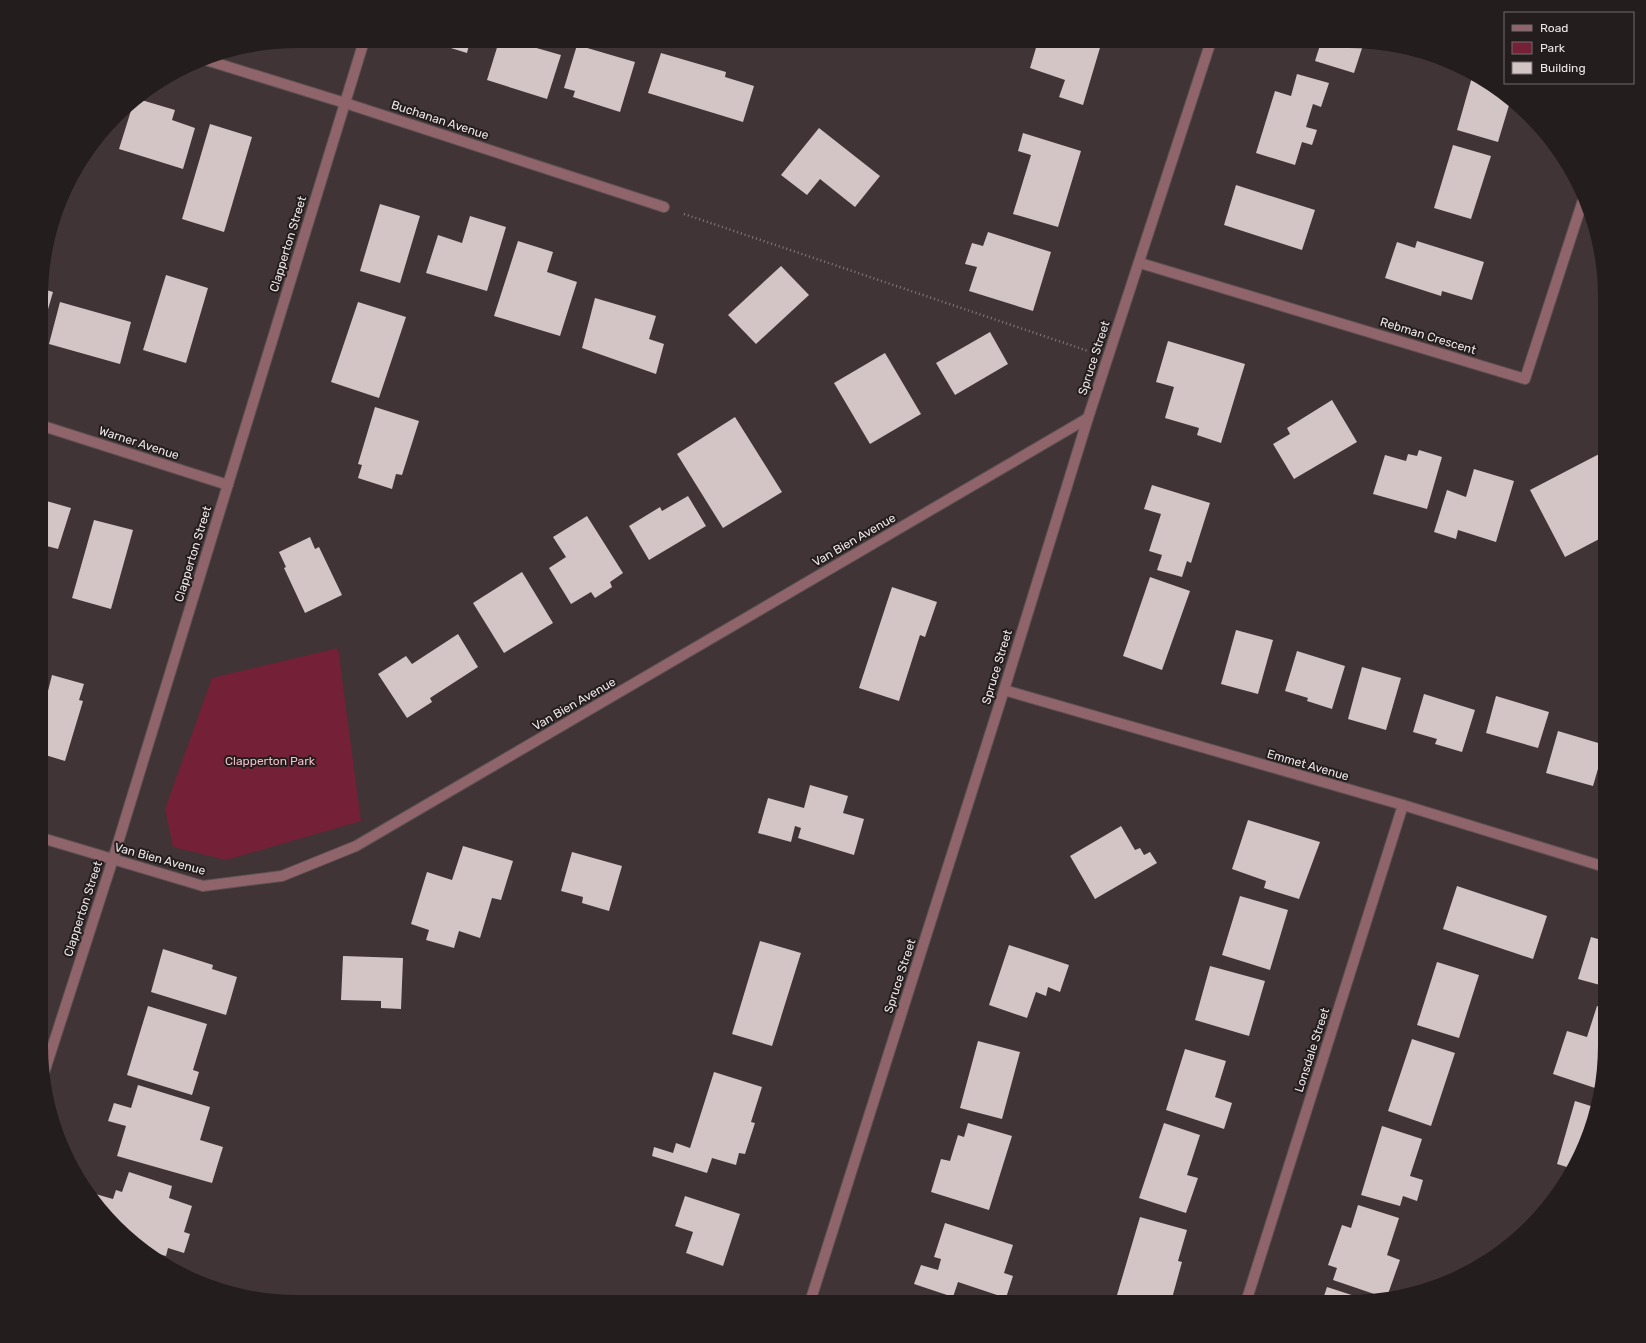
<svg xmlns="http://www.w3.org/2000/svg" width="1646" height="1343" viewBox="0 0 1646 1343" font-family="Rubik,sans-serif">
<style>
.green{fill:#742138}
.building{fill:#d3c4c6}
.lines{fill:none;stroke-linecap:round;stroke-linejoin:round}
.minor-casing{stroke:#5c5052;stroke-width:12}
.path{stroke:#867c7d;stroke-width:2.5;stroke-dasharray:1 3;stroke-linecap:butt}
.minor{stroke:#8f646b;stroke-width:10}
.labels{text-anchor:middle;stroke-width:4;stroke-linejoin:round;paint-order:stroke}
.street-label{font-size:12px;fill:#eee6e7;stroke:#231d1e}
.park-label{font-size:12px;fill:#f3bdc6;stroke:#231d1e}
</style>
<rect width="100%" height="100%" fill="#403436"/>
<path class="green" d="M338 648 361 821 226 860 173 847 165 809 212 678Z"/>
<g class="building">
<path d="M428 41H470L467 53Z"/>
<path d="M499 41H512L561 55 547 99 487 80Z"/>
<path d="M1038 41H1102L1083 105 1059 97 1065 80 1030 68Z"/>
<path d="M1321 42H1364L1354 73 1315 61Z"/>
<path d="M577 45 635 62 620 112 573 97 575 91 564 88Z"/>
<path d="M661 53 726 72 725 77 754 86 743 122 648 93Z"/>
<path d="M1297 74 1329 83 1321 107 1313 104 1306 127 1317 130 1312 145 1302 142 1295 165 1256 153 1275 91 1291 96Z"/>
<path d="M1472 77 1510 102 1498 142 1457 130Z"/>
<path d="M138 99 175 110 172 120 195 128 183 169 119 149 134 101Z"/>
<path d="M210 124 252 137 224 232 182 219Z"/>
<path d="M819 128 880 176 855 207 820 179 807 195 781 175Z"/>
<path d="M1023 133 1081 151 1058 227 1013 214 1031 155 1018 151Z"/>
<path d="M1453 145 1491 156 1471 219 1434 208Z"/>
<path d="M1236 185 1315 210 1302 250 1224 225Z"/>
<path d="M380 204 420 216 400 283 360 271Z"/>
<path d="M470 216 506 227 487 291 426 273 438 235 462 243Z"/>
<path d="M988 232 1051 252 1033 311 969 291 977 267 965 264 972 243 983 246Z"/>
<path d="M518 241 553 252 547 272 577 282 560 336 494 316Z"/>
<path d="M1417 241 1484 262 1472 300 1442 291 1441 296 1385 278 1397 242 1415 248Z"/>
<path d="M781 266 809 295 756 344 728 315Z"/>
<path d="M166 275 208 288 186 363 143 350Z"/>
<path d="M43 289 53 292 44 323H43Z"/>
<path d="M595 298 656 316 649 339 664 344 656 374 582 348Z"/>
<path d="M60 302 131 322 120 364 49 344Z"/>
<path d="M358 302 406 317 379 398 331 382Z"/>
<path d="M990 332 1008 364 955 395 936 363Z"/>
<path d="M1168 341 1245 364 1221 443 1197 435 1199 428 1165 418 1174 387 1156 382Z"/>
<path d="M885 353 921 414 870 444 834 383Z"/>
<path d="M1332 400 1357 442 1294 479 1273 444 1290 434 1287 428Z"/>
<path d="M375 407 419 421 402 475 396 474 392 489 358 478 362 465 358 464Z"/>
<path d="M735 417 782 492 723 528 677 454Z"/>
<path d="M1419 450 1442 457 1427 509 1373 494 1385 455 1406 461 1408 454 1417 456Z"/>
<path d="M1603 452 1605 456V536L1565 557 1530 490Z"/>
<path d="M1474 469 1514 481 1496 542 1458 530 1456 539 1434 532 1447 490 1466 497Z"/>
<path d="M1152 485 1210 503 1191 563 1187 561 1182 577 1157 570 1162 555 1149 551 1161 514 1144 509Z"/>
<path d="M688 496 706 526 649 560 629 526 660 507 662 511Z"/>
<path d="M43 500 71 508 58 549 43 545Z"/>
<path d="M587 516 623 573 610 582 612 587 595 598 591 592 571 604 549 568 566 557 553 537Z"/>
<path d="M94 520 133 530 111 609 72 598Z"/>
<path d="M310 537 315 549 319 547 342 595 305 613 284 568 286 567 279 552Z"/>
<path d="M522 572 553 623 504 653 473 603Z"/>
<path d="M1150 577 1190 591 1162 670 1123 656Z"/>
<path d="M892 587 937 602 925 637 920 635 899 701 859 688Z"/>
<path d="M1236 630 1273 640 1258 694 1221 684Z"/>
<path d="M458 634 478 667 430 698 432 702 407 718 378 674 406 656 412 664Z"/>
<path d="M1297 651 1345 666 1332 709 1307 701 1308 698 1285 691Z"/>
<path d="M1362 667 1401 678 1386 730 1348 719Z"/>
<path d="M52 675 84 684 79 700 83 701 65 761 42 754V689L48 691Z"/>
<path d="M1424 694 1475 710 1462 752 1435 744 1437 739 1413 732Z"/>
<path d="M1496 696 1549 712 1538 748 1486 733Z"/>
<path d="M1558 731 1605 745 1593 786 1546 773Z"/>
<path d="M810 785 848 796 843 813 864 819 854 855 798 838 801 828 795 826 791 842 758 833 768 798 804 808Z"/>
<path d="M1248 820 1320 842 1299 899 1264 888 1266 881 1232 869Z"/>
<path d="M1121 826 1135 850 1140 848 1144 855 1150 852 1157 863 1095 899 1070 856Z"/>
<path d="M463 846 513 861 501 900 492 898 480 938 459 931 454 948 426 940 429 930 411 924 427 872 452 880Z"/>
<path d="M572 852 622 866 609 911 582 903 583 897 561 891Z"/>
<path d="M1457 886 1547 916 1533 959 1443 929Z"/>
<path d="M1240 896 1288 910 1270 970 1222 955Z"/>
<path d="M1591 937 1605 941 1604 992 1598 990 1600 985 1578 979Z"/>
<path d="M760 941 801 953 772 1046 732 1034Z"/>
<path d="M1009 945 1069 965 1060 992 1048 987 1046 996 1036 992 1027 1018 989 1005Z"/>
<path d="M163 949 213 965 212 969 237 977 226 1015 151 992Z"/>
<path d="M343 956 403 958 401 1009 381 1008V1001L341 1000Z"/>
<path d="M1437 962 1479 975 1459 1038 1417 1025Z"/>
<path d="M1210 966 1265 981 1249 1036 1195 1020Z"/>
<path d="M148 1006 207 1024 193 1070 199 1072 192 1095 127 1075Z"/>
<path d="M1597 1006 1604 1009V1063L1598 1089 1553 1074 1567 1031 1587 1037Z"/>
<path d="M1412 1039 1455 1053 1431 1126 1388 1111Z"/>
<path d="M978 1041 1020 1052 1002 1119 960 1108Z"/>
<path d="M1185 1049 1226 1061 1215 1097 1232 1103 1224 1129 1166 1110Z"/>
<path d="M714 1072 762 1087 751 1122 755 1123 745 1154 739 1153 736 1165 712 1158 707 1173 652 1156 654 1147 673 1153 676 1143 690 1148Z"/>
<path d="M138 1085 210 1107 200 1140 223 1147 212 1183 117 1156 126 1126 108 1121 114 1103 131 1108Z"/>
<path d="M1575 1101 1594 1107 1585 1144 1570 1168 1557 1164Z"/>
<path d="M968 1123 1012 1136 989 1210 931 1192 941 1159 950 1161 958 1135 964 1137Z"/>
<path d="M1164 1123 1200 1135 1187 1175 1198 1178 1186 1213 1139 1198Z"/>
<path d="M1382 1126 1422 1139 1410 1176 1423 1180 1417 1201 1403 1196 1400 1206 1361 1195Z"/>
<path d="M129 1172 172 1186 169 1198 192 1206 184 1232 190 1234 184 1253 168 1248 166 1256 154 1253 116 1227 92 1193 113 1199 116 1190 122 1192Z"/>
<path d="M685 1196 740 1214 723 1266 686 1253 693 1232 675 1226Z"/>
<path d="M1358 1205 1399 1218 1387 1255 1400 1260 1388 1294 1380 1296 1333 1280 1337 1268 1328 1265 1342 1225 1351 1228Z"/>
<path d="M1140 1217 1187 1230 1178 1261 1182 1262 1171 1302H1140L1117 1295Z"/>
<path d="M945 1223 1013 1245 1004 1273 1013 1276 1006 1298 958 1282 953 1297 914 1284 921 1265 938 1270 941 1259 934 1257Z"/>
<path d="M1327 1287 1364 1299 1349 1302H1322Z"/>
</g>
<g class="lines">
<g class="minor-casing">
<g id="minor">
<path d="M206 60 345 103 664 207"/>
<path d="M1140 263 1525 379 1584 197"/>
<path d="M43 426 228 485"/>
<path d="M1004 690 1403 805 1605 867"/>
<path d="M42 838 203 886 282 876 356 846 1088 418"/>
<path d="M44 1073 113 859 364 41"/>
<path d="M810 1302 1004 690 1088 418 1211 41"/>
<path d="M1246 1302 1403 805"/>
</g>
</g>
<path class="path" d="M684 214 1088 351"/>
<use href="#minor" class="minor"/>
</g>
<g class="labels">
<g class="street-label">
<text transform="translate(440 120) rotate(18)" y="4">Buchanan Avenue</text>
<text transform="translate(288 244) rotate(-73)" y="4">Clapperton Street</text>
<text transform="translate(1428 336) rotate(17)" y="4">Rebman Crescent</text>
<text transform="translate(1094 358) rotate(-72)" y="4">Spruce Street</text>
<text transform="translate(139 443) rotate(18)" y="4">Warner Avenue</text>
<text transform="translate(854 540) rotate(-30)" y="4">Van Bien Avenue</text>
<text transform="translate(193 554) rotate(-73)" y="4">Clapperton Street</text>
<text transform="translate(997 667) rotate(-73)" y="4">Spruce Street</text>
<text transform="translate(574 704) rotate(-30)" y="4">Van Bien Avenue</text>
<text transform="translate(1308 765) rotate(16)" y="4">Emmet Avenue</text>
<text transform="translate(160 859) rotate(15)" y="4">Van Bien Avenue</text>
<text transform="translate(83 909) rotate(-72)" y="4">Clapperton Street</text>
<text transform="translate(900 976) rotate(-72)" y="4">Spruce Street</text>
<text transform="translate(1312 1050) rotate(-72)" y="4">Lonsdale Street</text>
</g>
<g class="park-label">
<text x="270" y="765">Clapperton Park</text>
</g>
</g>
<path d="M0 0H1646V1343H0ZM297 48H1349A249 249 0 0 1 1598 297V1046A249 249 0 0 1 1349 1295H297A249 249 0 0 1 48 1046V297A249 249 0 0 1 297 48Z" fill="#231d1e" fill-rule="evenodd"/>
<rect x="1504" y="12" width="130" height="72" fill="#231d1e" stroke="#746d6e"/>
<rect x="1512" y="25" width="20" height="6" fill="#8f646b" stroke="#746d6e"/>
<text x="1540" y="32" font-size="12" fill="#eee6e7">Road</text>
<rect x="1512" y="42" width="20" height="12" fill="#742138" stroke="#746d6e"/>
<text x="1540" y="52" font-size="12" fill="#eee6e7">Park</text>
<rect x="1512" y="62" width="20" height="12" fill="#d3c4c6" stroke="#746d6e"/>
<text x="1540" y="72" font-size="12" fill="#eee6e7">Building</text>
</svg>
